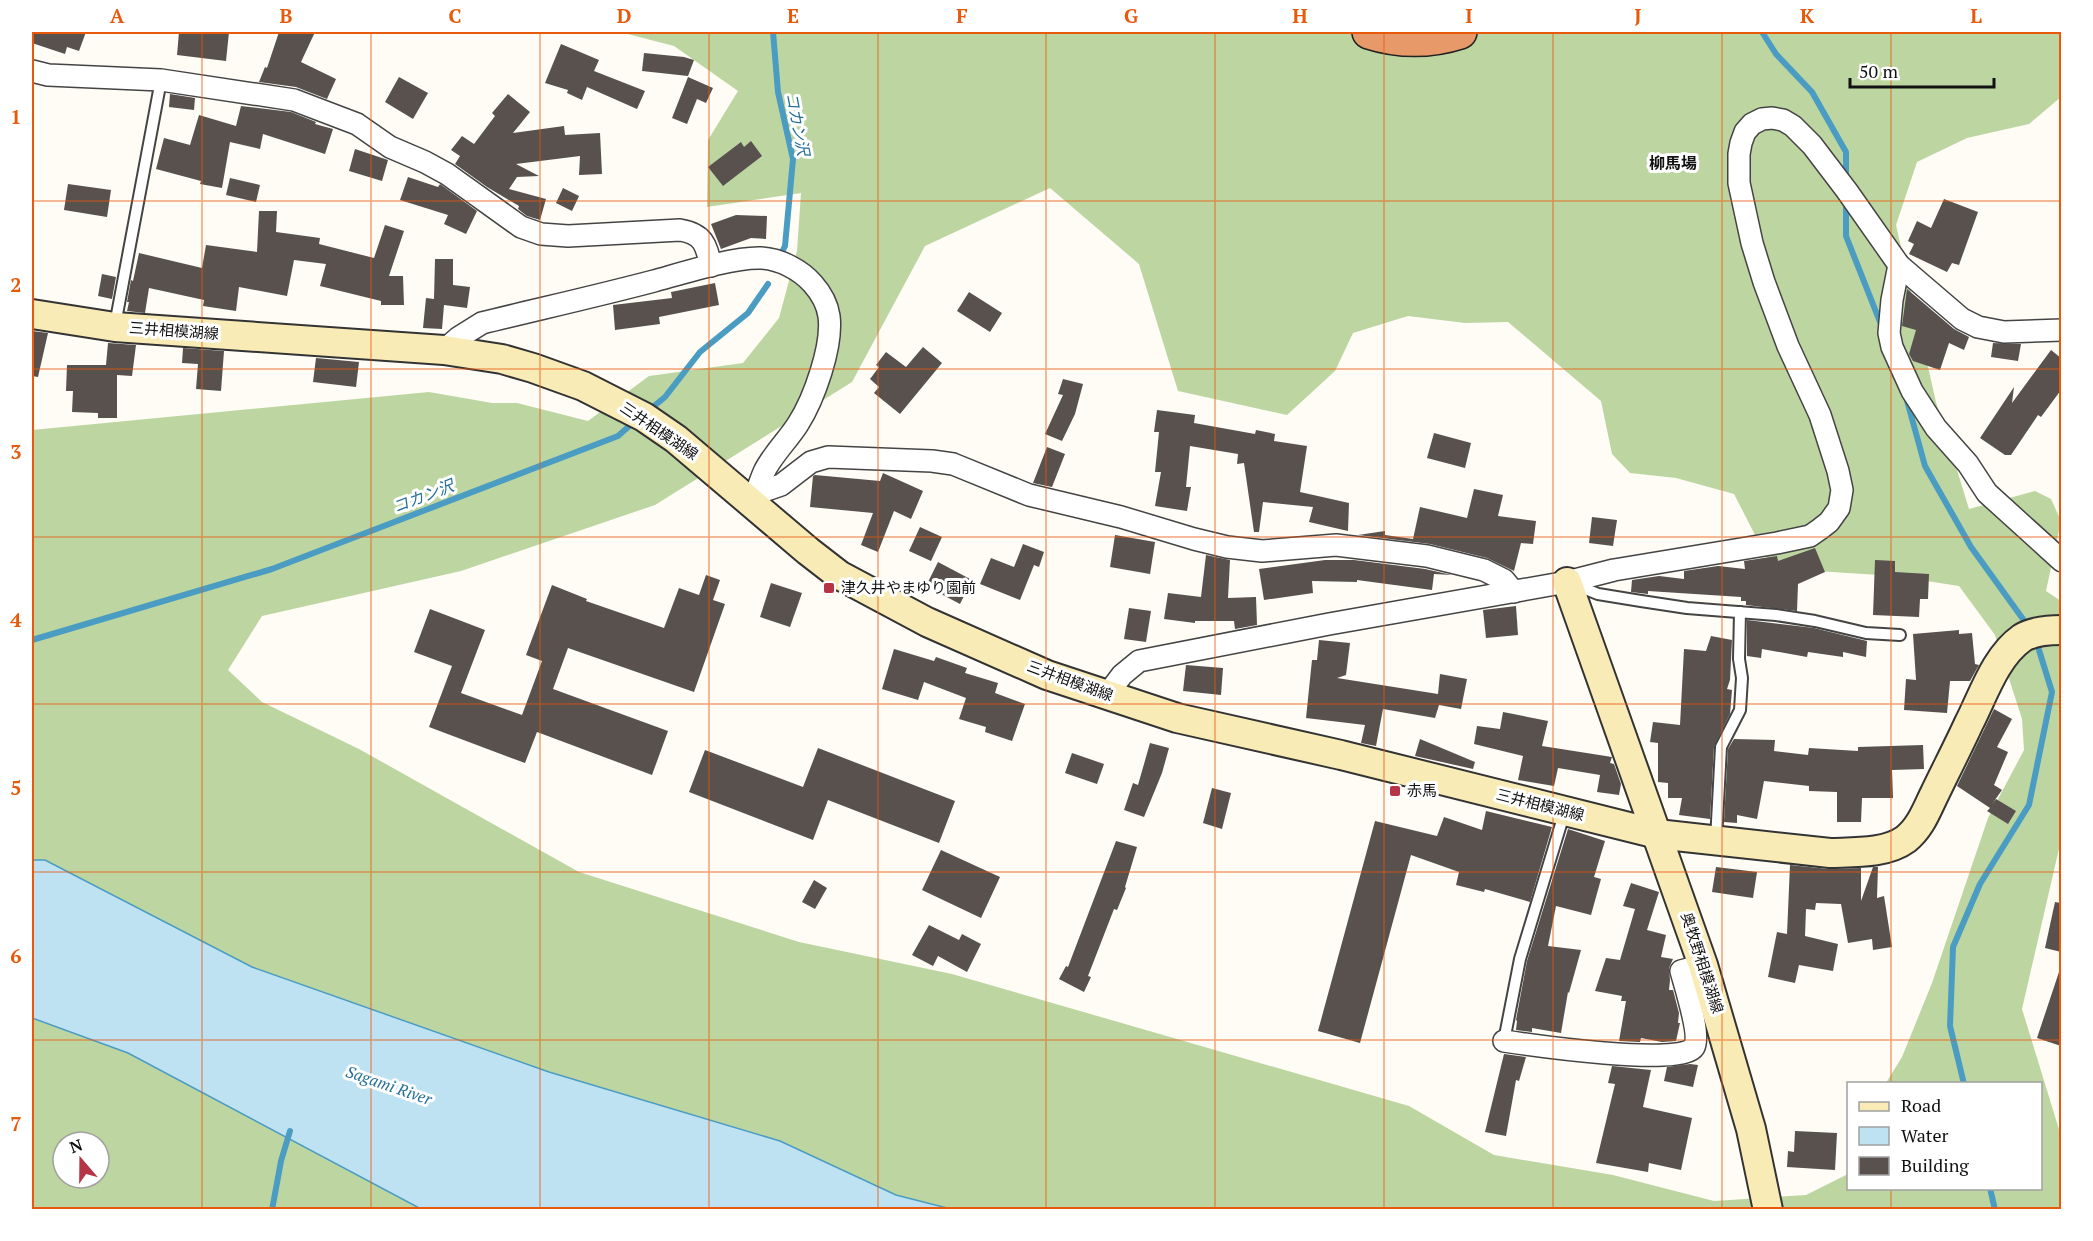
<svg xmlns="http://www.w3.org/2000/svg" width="2093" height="1241" viewBox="0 0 2093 1241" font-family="'PT Serif','Noto Sans JP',serif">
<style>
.forest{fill:#bdd6a1;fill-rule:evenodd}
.water{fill:#bee2f1;stroke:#4b9cc2;stroke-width:1.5}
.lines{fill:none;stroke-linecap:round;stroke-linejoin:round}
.stream{stroke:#4b9cc2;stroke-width:6}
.building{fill:#58514e}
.lane-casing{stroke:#444;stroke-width:14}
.street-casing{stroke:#444;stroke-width:24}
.secondary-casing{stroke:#333;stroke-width:32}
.highway-casing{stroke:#222;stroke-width:36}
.lane{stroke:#fff;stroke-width:10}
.street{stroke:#fff;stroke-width:21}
.secondary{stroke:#f8ebb6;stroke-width:28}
.highway{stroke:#e7996a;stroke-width:33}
.grid{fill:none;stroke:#e8590c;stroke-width:1.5;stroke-opacity:0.55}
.poi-dot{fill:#b53445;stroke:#fff;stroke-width:2}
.labels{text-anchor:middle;stroke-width:6;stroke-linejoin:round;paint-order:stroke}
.street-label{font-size:15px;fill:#111;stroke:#fff}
.poi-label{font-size:15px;fill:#111;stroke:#fff;text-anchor:start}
.water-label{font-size:16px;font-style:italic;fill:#236f99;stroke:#fff}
.neighbourhood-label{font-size:16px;font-weight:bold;fill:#111;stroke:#fff}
.neatline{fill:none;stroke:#e8590c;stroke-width:2}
.grid-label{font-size:20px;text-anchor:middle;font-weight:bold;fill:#e8590c}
</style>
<rect width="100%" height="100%" fill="#fefcf5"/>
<g class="forest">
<path d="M620 32H2061V97L2029 124 1967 138 1917 162 1896 225 1936 402 1969 509 2035 491 2051 499 2061 521 2046 591 2061 601V840L2022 1009 2061 1136V1209H951L896 1195 780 1141 549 1072 252 967 45 861 32 860V430L429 392 492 403H517L588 421 649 376 743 363 779 318 797 251 801 193 707 207 708 140 738 91 674 46ZM1050 188 1139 264 1178 391 1287 415 1335 371 1353 333 1408 316 1465 323 1508 322 1601 401 1612 454 1630 473 1676 478 1734 494 1772 568 1894 576 1959 586 1995 635 2022 719 2024 750 1988 818 1932 983 1902 1057 1886 1083 2040 1084V1188H1848V1164V1174L1806 1195 1714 1201 1613 1175 1494 1155 1409 1106 952 974 799 942 579 872 359 749 262 702 228 670 262 616 461 571 655 505 852 382 925 246Z"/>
<path d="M32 1018 128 1053 421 1209H32ZM63 1142H99V1178H63Z"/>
</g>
<path class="water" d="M32 860H45L252 967 549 1072 780 1141 896 1195 951 1209H421L128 1053 32 1018Z"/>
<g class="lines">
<g class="stream">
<path d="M773 32 778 92 793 159 785 246 780 256"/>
<path d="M1762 32 1776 54 1812 92 1846 152V178"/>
<path d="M1846 200V236L1882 327"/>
<path d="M1906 397 1925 466 1971 547 2028 626"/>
<path d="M648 411 665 397 700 352 748 313 768 284"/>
<path d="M32 640 272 569 618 436 635 421"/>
<path d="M1964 1084 1950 1026 1953 947 1980 884 2029 805 2052 692 2039 650"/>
<path d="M1990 1188 1995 1210"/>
<path d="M272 1210 281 1161 290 1131"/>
</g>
</g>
<g class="building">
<path d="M32 32H86L79 51 67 47 65 54 32 43Z"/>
<path d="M179 32H229L226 61 177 55Z"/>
<path d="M279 32H315L301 62 336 79 327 99 296 87 259 82 265 67 267 68Z"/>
<path d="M561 44 599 60 594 71 645 91 637 109 587 87 582 100 567 93 568 90 545 83Z"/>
<path d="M644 53 684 57 694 60 688 76 642 71Z"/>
<path d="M399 77 428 93 413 119 385 102Z"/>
<path d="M688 77 713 88 706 103 697 99 687 124 672 118Z"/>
<path d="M170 94 195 98 194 110 169 107Z"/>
<path d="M508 94 530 112 513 133 564 126 565 135 600 133 602 174 579 175 580 156 516 164 539 176 517 177 509 189 546 199 540 220 527 216 518 209 519 206 487 187 455 164 460 156 451 150 462 136 474 144 495 116 492 113Z"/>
<path d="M241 106 291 112 316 122 315 124 333 129 325 154 263 134 260 149 230 142 222 188 200 184 201 181 156 169 164 138 190 145 199 115 236 126Z"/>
<path d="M751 141 762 156 723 186 708 167 741 142 744 147Z"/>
<path d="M355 149 388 160 382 181 349 171Z"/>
<path d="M408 177 438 187 440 184 477 211 466 234 444 224 448 215 400 200Z"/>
<path d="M230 178 260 185 256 202 226 195Z"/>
<path d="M68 184 111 190 107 217 64 210Z"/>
<path d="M563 188 579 196 572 211 556 203Z"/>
<path d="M1944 199 1978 212 1959 265 1952 263 1947 272 1909 254 1914 244 1908 241 1917 221 1931 228Z"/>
<path d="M259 211H277L276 232 320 238 319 244 374 258 385 225 404 231 389 276H403L404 305H381V301L320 286 326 264 294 260 287 296 239 287 236 311 203 306 204 300 149 288 145 313 127 311 129 302H127L131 280 133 281 139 253 202 268 206 245 257 252Z"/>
<path d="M736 215 767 216 766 239 751 238 721 249 711 224Z"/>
<path d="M435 259H453V285L470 287 467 308 444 305 442 329 423 328 426 298 434 299Z"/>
<path d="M102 274 116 277 112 299 98 296Z"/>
<path d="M715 283 719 305 659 317 660 324 615 330 613 305 672 298 671 292Z"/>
<path d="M1907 289 1954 329 1969 337 1964 350 1949 343 1940 370 1913 361 1909 354 1916 330 1902 326Z"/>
<path d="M969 292 1002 313 990 332 957 311Z"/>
<path d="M32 331 48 333 38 377 32 376Z"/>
<path d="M108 343 136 345 132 376 117 375V418H98V413L72 412 73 391H66L67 365H106Z"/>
<path d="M1993 343 2021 344 2018 361 1991 357Z"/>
<path d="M923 347 942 363 900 414 874 393 879 387 870 379 879 367 876 365 886 352 906 367Z"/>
<path d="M183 348 224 351 221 391 196 389 198 364 182 363Z"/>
<path d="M2051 350 2061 358V390L2041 417 2038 415 2011 455H2005L1980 438 2014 387 2012 403Z"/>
<path d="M316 358 359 362 356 387 313 382Z"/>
<path d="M1063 379 1083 384 1075 414 1062 441 1045 434 1063 395 1058 394Z"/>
<path d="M1157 410 1195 415 1194 423 1255 434 1256 430 1275 434 1274 441 1307 446 1300 492 1349 503 1348 531 1309 522 1313 507 1263 502 1259 532H1254L1244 463 1237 464 1238 454 1190 446 1186 487H1191L1187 511 1155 506 1161 472H1155L1159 432H1154Z"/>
<path d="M1434 433 1471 443 1465 468 1427 458Z"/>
<path d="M1047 447 1065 454 1052 487 1033 483Z"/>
<path d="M883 473 923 491 911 519 894 511 878 552 861 545 873 513 810 507 813 476 815 475 880 481Z"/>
<path d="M1474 489 1503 495 1498 516 1536 521 1533 544 1521 543 1514 571 1487 558 1430 544 1358 535 1385 531V535L1413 539 1420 507 1467 518Z"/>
<path d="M1592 517 1617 520 1613 546 1589 543Z"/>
<path d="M920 527 942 537 931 561 909 551Z"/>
<path d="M1115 535 1155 542 1150 574 1110 567Z"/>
<path d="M1023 544 1044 552 1039 567 1034 565 1020 600 980 584 991 558 1014 567Z"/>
<path d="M1815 548 1825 572 1798 584 1797 611 1746 605V601H1741V597L1648 591V594L1631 592 1632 580 1659 576 1684 579V571L1718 566 1745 569 1744 561 1777 556 1778 561Z"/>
<path d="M1206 555 1230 560 1228 598 1256 597 1257 625 1235 629 1234 621H1195V623L1164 619 1168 593 1201 597Z"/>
<path d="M1325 560H1354L1425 569 1452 575 1434 574 1432 590 1357 580V582L1312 581 1313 593 1264 600 1259 569Z"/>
<path d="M1875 560 1895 561V572L1929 574 1928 599H1920L1919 617 1873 615Z"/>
<path d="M938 562 972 580 960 604 926 586Z"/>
<path d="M706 575 720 580 713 600 725 604 694 692 568 648 553 689 668 731 652 775 537 732 525 763 429 727 452 666 414 652 430 609 485 630 461 693 522 715 542 661 526 655 552 585 587 599 586 601 664 628 679 588 699 595Z"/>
<path d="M771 583 802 593 790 627 760 617Z"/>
<path d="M1516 606 1518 635 1486 638 1483 610Z"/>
<path d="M1129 608 1151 611 1146 642 1124 639Z"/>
<path d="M1747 620 1814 628 1867 641 1866 657 1843 652V657L1808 652 1807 657 1762 649 1761 658 1747 656Z"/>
<path d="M1959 630V634L1972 633 1975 664 1979 665 1970 681H1950L1947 713 1904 710 1906 679 1916 680 1913 634Z"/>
<path d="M1711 636 1732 640 1730 680 1727 689 1732 690 1730 714 1714 746 1710 819 1679 815 1682 798H1668V783L1658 782V743L1650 742 1653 722 1680 725 1684 649 1706 651Z"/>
<path d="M1319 640 1350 643 1346 675 1337 678 1438 694 1440 674 1467 679 1461 709 1439 705 1435 718 1383 709 1376 746 1361 743 1365 725 1306 718 1312 660H1317Z"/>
<path d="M894 649 934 661 936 657 967 668 965 673 998 683 995 693 1025 704 1012 741 985 732 986 727 959 719 966 698 924 682 918 700 882 689Z"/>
<path d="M1186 665 1223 668 1221 695 1183 691Z"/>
<path d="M1994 709 2012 719 1997 747 2008 752 1994 785 2002 790 1992 804 1996 799 2016 811 2008 824 1987 811 1990 808 1957 786Z"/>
<path d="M1503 712 1548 721 1542 746 1612 757 1610 763 1614 764 1621 784 1619 795 1597 792 1600 775 1558 768 1554 786 1518 780 1523 756 1474 744 1477 726 1500 729Z"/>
<path d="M1420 739 1475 762 1473 769 1415 756Z"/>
<path d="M1734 739 1775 740 1774 751 1808 755 1809 748 1858 751V747L1923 745 1924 769 1892 770 1893 798H1862L1861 822H1837V792L1809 791V786L1764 781 1757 819 1737 815V823L1724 822 1728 749Z"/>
<path d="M1150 743 1169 748 1162 773 1144 817 1124 810 1133 783 1138 785Z"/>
<path d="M818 748 955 801 939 843 828 800 813 840 689 792 705 750 803 787Z"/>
<path d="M1072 753 1104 764 1097 784 1065 773Z"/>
<path d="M1212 788 1231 793 1222 829 1203 823Z"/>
<path d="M1486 811 1552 827 1530 902 1485 889 1484 892 1456 885 1459 872 1411 855 1360 1043 1318 1031 1375 821 1437 836 1444 817 1482 830Z"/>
<path d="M1568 829 1605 841 1594 877 1601 879 1591 915 1556 906 1548 946 1581 950 1569 993 1568 992 1561 1033 1532 1028V1032L1516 1030 1517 1021 1516 1020 1527 961Z"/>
<path d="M1116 841 1137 847 1125 887 1126 888 1117 910 1114 909 1088 976 1091 977 1084 992 1059 979 1066 966 1068 967Z"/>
<path d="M941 850 1000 877 981 918 922 890Z"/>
<path d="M1790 865 1828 869 1861 868V901L1873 867H1878L1877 898 1884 896 1892 947 1873 950 1872 939 1848 943 1841 904 1816 903 1815 910 1806 909 1805 936 1838 944 1833 971 1799 965 1795 983 1768 977 1777 932 1787 934Z"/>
<path d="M1716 867 1757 872 1753 898 1712 892Z"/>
<path d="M814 880 827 888 815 909 802 902Z"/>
<path d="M1631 883 1659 892 1647 930 1666 935 1661 957 1673 959 1669 968 1670 980 1669 990H1673L1679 1013 1678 1023H1680L1676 1041 1662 1042 1641 1038 1640 1042 1619 1041 1626 1001H1621L1622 996 1595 991 1606 958 1620 960 1635 909 1623 906Z"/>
<path d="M2055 902 2061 903V952L2045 948Z"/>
<path d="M929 925 959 940 962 934 981 944 967 972 938 956 933 966 912 955Z"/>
<path d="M2059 972 2061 973V1046L2037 1038Z"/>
<path d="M1504 1054 1526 1057 1519 1081 1516 1080 1506 1136 1485 1132Z"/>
<path d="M1690 1064 1698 1065 1693 1087 1664 1081 1667 1067Z"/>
<path d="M1612 1066 1651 1070 1643 1107 1692 1118 1681 1170 1649 1163 1648 1172 1596 1163 1615 1084 1608 1083Z"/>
<path d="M1795 1131 1837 1133 1835 1170 1787 1167 1788 1151 1794 1152Z"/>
</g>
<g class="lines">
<g class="lane-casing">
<g id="lane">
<path d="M115 325 161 80"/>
<path d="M1573 584 1598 594 1641 601 1687 608 1776 615 1815 621 1866 633 1900 635"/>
<path d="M1716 840 1721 747 1740 710 1742 678 1739 659 1740 612"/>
<path d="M1504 1041 1520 959 1565 811"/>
</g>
</g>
<g class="street-casing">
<g id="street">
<path d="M32 71 48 75 161 80 294 100 357 124 390 147 425 162 447 174 521 227 541 234 568 236 680 230C704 234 706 245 711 266"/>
<path d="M1899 265 1892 300 1889 333 1892 347 1912 391 1936 428 1968 464 1987 493 2062 561"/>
<path d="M444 350 458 338 482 323C539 309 597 296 654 281 683 273 733 257 761 258 780 259 801 270 813 284 821 293 827 303 829 316 833 346 814 399 798 424 788 440 772 455 764 472 759 483 758 492 751 501"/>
<path d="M758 493 781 485 811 462 828 457 932 461 953 464 1029 495 1121 517 1194 539 1227 547 1262 551 1336 545 1427 556 1484 570 1504 580 1514 592"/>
<path d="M1107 695 1122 675 1139 661 1329 624 1567 582 1614 570 1777 543 1810 536 1820 529 1829 522 1839 508 1842 490 1838 471 1820 415 1788 346 1764 282 1752 243 1739 183V154L1741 143 1745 132 1752 124 1762 119 1772 118 1783 120 1793 126 1812 145 1847 191 1899 265 1962 319 1978 327 2004 332 2062 330"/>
<path d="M1504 1041C1530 1045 1682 1067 1694 1047 1701 1035 1685 986 1681 971L1703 965"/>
</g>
</g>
<g class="secondary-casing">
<g id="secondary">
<path d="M32 314 115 327 444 350 502 359 533 368 583 386 644 417 676 439 808 551 839 575 927 622 1047 675 1177 718 1341 755 1657 834 1830 853C1853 852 1886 854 1906 839 1921 827 1927 809 1935 793 1946 770 1958 747 1969 723 1983 696 1995 657 2022 638 2033 631 2048 630 2062 630"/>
<path d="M1567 582 1703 965 1751 1129 1768 1210"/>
</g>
</g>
<g class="highway-casing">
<path id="highway" d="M1369 32C1400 42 1429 42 1460 32"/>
</g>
<use href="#lane" class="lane"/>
<use href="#street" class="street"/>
<use href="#secondary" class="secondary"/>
<use href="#highway" class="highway"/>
</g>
<path class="grid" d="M202 32V1210M371 32V1210M540 32V1210M709 32V1210M878 32V1210M1046 32V1210M1215 32V1210M1384 32V1210M1553 32V1210M1722 32V1210M1891 32V1084M32 201H2062M32 369H2062M32 537H2062M32 704H2062M32 872H2062M32 1040H2062M1891 1188V1210"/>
<g class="poi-dot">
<rect x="823" y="582" width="12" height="12" rx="3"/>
<rect x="1389" y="785" width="12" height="12" rx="3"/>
</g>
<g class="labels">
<g class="street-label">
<text transform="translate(174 331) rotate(4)" y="5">三井相模湖線</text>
<text transform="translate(659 431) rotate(34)" y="5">三井相模湖線</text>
<text transform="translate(1070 681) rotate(20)" y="5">三井相模湖線</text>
<text transform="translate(1540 805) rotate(14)" y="5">三井相模湖線</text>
<text transform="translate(1702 963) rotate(72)" y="5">奥牧野相模湖線</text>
</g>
<g class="poi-label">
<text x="841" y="593">津久井やまゆり園前</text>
<text x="1407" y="796">赤馬</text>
</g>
<g class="water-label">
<text transform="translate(798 124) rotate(79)" y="6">コカン沢</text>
<text transform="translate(423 496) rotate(-21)" y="6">コカン沢</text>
<text transform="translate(389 1085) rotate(19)" y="6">Sagami River</text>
</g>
<g class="neighbourhood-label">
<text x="1673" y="169">柳馬場</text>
</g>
</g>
<rect width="2093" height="1241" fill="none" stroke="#ffffff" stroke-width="66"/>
<rect x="1847" y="1082" width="195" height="108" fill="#ffffff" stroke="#a0a0a0" stroke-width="1.5"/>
<rect x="1859" y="1102" width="30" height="9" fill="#f8ebb6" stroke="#a0a0a0" stroke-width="1.5"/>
<text x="1901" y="1112" font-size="18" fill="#111111">Road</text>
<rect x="1859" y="1127" width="30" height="18" fill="#bee2f1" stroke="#a0a0a0" stroke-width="1.5"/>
<text x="1901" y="1142" font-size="18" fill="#111111">Water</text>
<rect x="1859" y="1157" width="30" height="18" fill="#58514e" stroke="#a0a0a0" stroke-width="1.5"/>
<text x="1901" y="1172" font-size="18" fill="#111111">Building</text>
<g transform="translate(81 1160) rotate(340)"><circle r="28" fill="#ffffff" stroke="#a0a0a0" stroke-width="1.5"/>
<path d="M0-4.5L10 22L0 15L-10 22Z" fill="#b53445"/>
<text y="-9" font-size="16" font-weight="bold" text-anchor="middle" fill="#111111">N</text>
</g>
<path d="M1850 78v9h144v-9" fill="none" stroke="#111111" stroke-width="3"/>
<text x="1859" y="78" font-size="18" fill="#111111" stroke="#ffffff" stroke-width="4.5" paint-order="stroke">50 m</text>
<rect x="33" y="33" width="2027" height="1175" class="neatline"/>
<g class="grid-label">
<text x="117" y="23">A</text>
<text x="286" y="23">B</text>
<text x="455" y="23">C</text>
<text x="624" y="23">D</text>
<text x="793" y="23">E</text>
<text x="962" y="23">F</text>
<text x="1131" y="23">G</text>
<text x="1300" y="23">H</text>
<text x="1469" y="23">I</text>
<text x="1638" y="23">J</text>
<text x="1807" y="23">K</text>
<text x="1976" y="23">L</text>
<text x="16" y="124">1</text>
<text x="16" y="292">2</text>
<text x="16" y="459">3</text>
<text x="16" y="627">4</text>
<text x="16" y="795">5</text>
<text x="16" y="963">6</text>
<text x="16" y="1131">7</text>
</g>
</svg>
